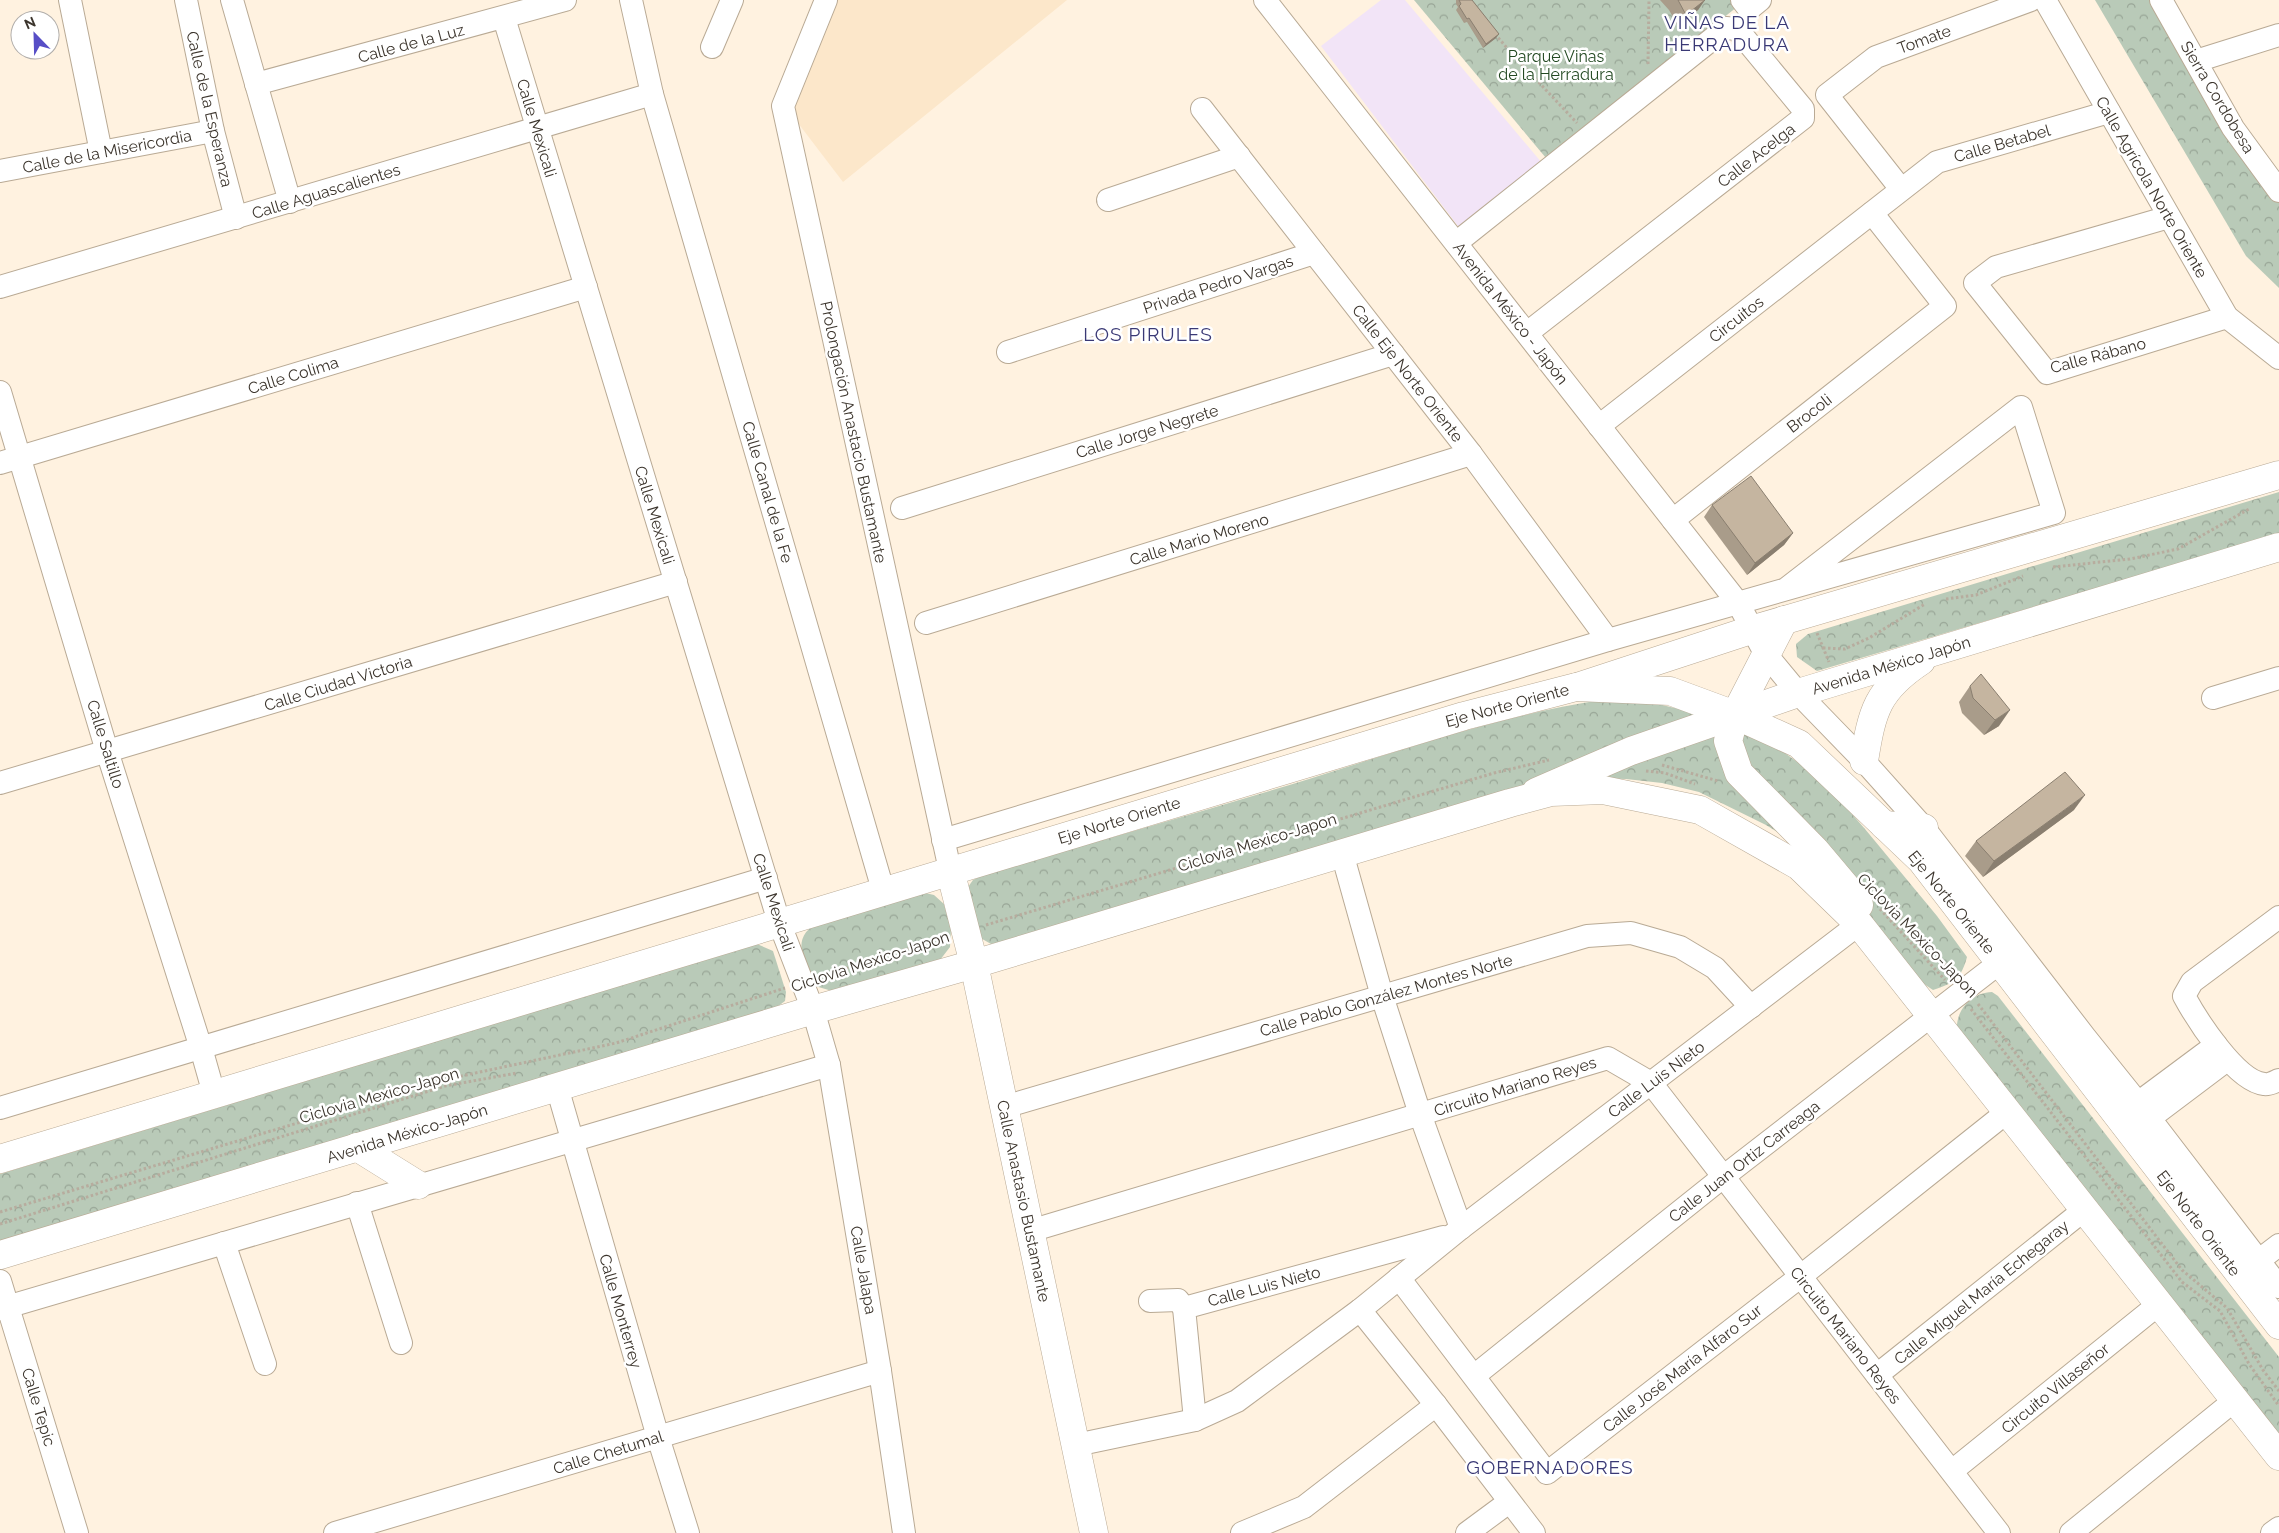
<svg xmlns="http://www.w3.org/2000/svg" width="2279" height="1533" viewBox="0 0 2279 1533" font-family="Raleway,sans-serif">
<style>
.built{fill:#fce7ca}
.education{fill:#f2e4f7}
.park{fill:url(#park-crowns)}
.lines{fill:none;stroke-linecap:round;stroke-linejoin:round}
.minor-casing{stroke:#b9aa95;stroke-width:24}
.tertiary-casing{stroke:#b9aa95;stroke-width:29}
.primary-casing{stroke:#b9aa95;stroke-width:29}
.path{stroke:#b7ac9e;stroke-width:3;stroke-dasharray:2.5 2.5;stroke-linecap:butt}
.minor{stroke:#fff;stroke-width:22}
.tertiary{stroke:#fff;stroke-width:28}
.primary{stroke:#fff;stroke-width:28}
.wall{fill:#a99c8a}
.shaded-wall{fill:#8a7f70}
.building{fill:#c5b5a0;stroke:#8a7f70}
.labels{text-anchor:middle;stroke-width:5;stroke-linejoin:round;paint-order:stroke}
.street-label{font-size:16px;fill:#3c352d;stroke:#fff}
.park-label{font-size:16px;fill:#234922;stroke:#fff}
.quarter-label{font-size:19px;letter-spacing:1px;fill:#3a3975;stroke:#fff}
</style>
<defs>
<pattern id="park-crowns" width="20" height="18" patternUnits="userSpaceOnUse" patternTransform="scale(1.25)"><rect width="20" height="18" fill="#b9cab8"/><path d="M2 6a3 3 0 1 1 6 0M12 15a3 3 0 1 1 6 0" fill="none" stroke="#98a596"/></pattern>
</defs>
<rect width="100%" height="100%" fill="#fff2e0"/>
<path class="built" d="M831 0H1067L843 182 785 106Z"/>
<path class="education" d="M1381 0H1405L1542 163 1461 230 1321 46Z"/>
<g class="park">
<path d="M1414 0H1732L1737 7 1546 158Z"/>
<path d="M2095 0H2153L2279 197V288L2246 256Z"/>
<path d="M2279 492V534L1817 671 1797 657 1796 644 1808 634Z"/>
<path d="M1601 700 1658 704 1683 710 1772 744 1806 768 1844 805 1865 829 1937 916 1967 957C1961 979 1954 983 1933 990L1924 984 1803 848 1766 825 1699 792 1662 783 1626 779 1587 778 1004 942 991 944 977 936 968 887 973 880 983 875C1091 843 1201 812 1309 779 1405 749 1502 715 1601 700Z"/>
<path d="M921 892 934 895 944 904 951 929 950 947 940 960 832 991 815 986C807 966 790 941 813 926Z"/>
<path d="M757 944 773 951 786 992 785 1001 773 1010 0 1241V1174Z"/>
<path d="M1992 992 1998 996 2279 1357V1442L1957 1032C1955 1011 1970 993 1992 992Z"/>
</g>
<g class="lines">
<g class="minor-casing">
<g id="minor">
<path d="M70 0 101 152"/>
<path d="M186 0 213 131 236 218"/>
<path d="M232 0 290 202"/>
<path d="M631 0 652 94 883 890"/>
<path d="M826 0 783 106 950 870"/>
<path d="M1265 0 1738 603 1765 653 1798 693 1864 761 1924 828 2085 1037 2138 1103 2279 1287"/>
<path d="M1742 0 1749 9 1760 0"/>
<path d="M2045 0 2227 317 2279 358"/>
<path d="M2161 0 2233 128 2279 191"/>
<path d="M504 18 779 922 813 1010 829 1065 880 1371 904 1533"/>
<path d="M712 47 732 0"/>
<path d="M2196 61 2279 35"/>
<path d="M256 84 565 0"/>
<path d="M1202 109 1471 454 1608 640"/>
<path d="M0 171 213 131"/>
<path d="M1901 189 1827 95 1876 57 2031 0"/>
<path d="M1108 200 1239 156"/>
<path d="M2169 217 1996 267 1975 283 2047 373 2227 317"/>
<path d="M1456 243 1726 28 1737 29 1803 109V118L1527 333"/>
<path d="M0 287 652 94"/>
<path d="M1008 352 1314 253"/>
<path d="M0 392 107 751 201 1048 214 1094"/>
<path d="M1599 426 1937 162 2109 112"/>
<path d="M0 463 586 287"/>
<path d="M902 508 1393 354"/>
<path d="M1673 520 1945 306 1872 213"/>
<path d="M926 623 1471 454"/>
<path d="M2213 698 2279 678"/>
<path d="M0 783 676 582"/>
<path d="M943 840 1608 640 2054 513 2021 407 1786 589"/>
<path d="M1342 853 1382 996 1420 1114 1461 1228"/>
<path d="M2279 917 2192 982 2184 996C2197 1020 2236 1081 2264 1084 2269 1085 2274 1082 2279 1080"/>
<path d="M557 1087 658 1437 688 1533"/>
<path d="M2138 1103 2216 1045"/>
<path d="M1004 1107 1587 936 1631 933 1680 947 1715 968 1751 1007"/>
<path d="M0 1108 766 878"/>
<path d="M2150 1118 2227 1060"/>
<path d="M357 1203 401 1343"/>
<path d="M1030 1231 1608 1058 1651 1083 1999 1533"/>
<path d="M224 1243 265 1364"/>
<path d="M2258 1261 2279 1245"/>
<path d="M1399 1278 1547 1473 1801 1276 2007 1112"/>
<path d="M0 1281 77 1533"/>
<path d="M1150 1301 1178 1300 1184 1308"/>
<path d="M0 1309 829 1065"/>
<path d="M1360 1310 1436 1405 1534 1533"/>
<path d="M1877 1375 2084 1210"/>
<path d="M1474 1376 1723 1177 2012 953"/>
<path d="M1195 1420 1184 1308 1443 1237"/>
<path d="M1076 1445 1195 1420 1237 1401 1360 1310 1461 1228 1859 924"/>
<path d="M1952 1471 2159 1304"/>
<path d="M335 1533 880 1371"/>
<path d="M1242 1533 1304 1507 1436 1405"/>
<path d="M1467 1533 1509 1502"/>
<path d="M2071 1533 2235 1400"/>
<path d="M2272 1533 2279 1528"/>
</g>
</g>
<g class="tertiary-casing">
<g id="tertiary">
<path d="M1577 687 1751 630 2279 475"/>
<path d="M1864 761C1872 711 1877 690 1921 661"/>
<path d="M1536 792 1631 751 1798 693 2279 547"/>
<path d="M950 870 974 964 1094 1533"/>
</g>
</g>
<g class="primary-casing">
<g id="primary">
<path d="M1784 620 1735 715 1728 741 1739 773 1815 850 1858 901 1859 905"/>
<path d="M1884 825 1924 828"/>
<path d="M357 1147 418 1185"/>
<path d="M0 1159 1464 716 1576 687 1670 691 1735 715 1799 744 1921 860 2279 1325"/>
<path d="M0 1255 813 1010 974 964 1510 803 1551 792 1603 790 1700 810 1799 866 1859 924 2279 1456"/>
</g>
</g>
<g class="path">
<path d="M1495 34 1513 55 1577 123"/>
<path d="M1648 64 1649 0"/>
<path d="M2053 567 2130 559 2178 549 2249 509"/>
<path d="M1946 599 1976 595 2023 576"/>
<path d="M1817 633 1829 662"/>
<path d="M1823 648 1845 649 1869 638 1925 604"/>
<path d="M1662 765 1718 781"/>
<path d="M1646 771 1665 773 1695 784"/>
<path d="M1880 894 1954 974"/>
<path d="M1880 909 1945 980"/>
<path d="M986 925 1494 773 1549 760"/>
<path d="M822 976 944 937"/>
<path d="M1978 1004 2182 1270 2227 1308 2263 1370 2279 1391"/>
<path d="M1971 1009 2182 1282 2220 1311 2249 1364 2279 1406"/>
<path d="M0 1212 438 1081 616 1043 785 988"/>
<path d="M0 1224 445 1086 517 1073"/>
</g>
<use href="#minor" class="minor"/>
<use href="#tertiary" class="tertiary"/>
<use href="#primary" class="primary"/>
</g>
<g class="wall">
<path d="M1456 0H1472L1499 34 1496 38 1483 48 1467 22 1464 23 1456 10 1458 7 1456 4Z"/>
<path d="M1660 0H1705L1698 10 1678 26 1669 10Z"/>
<path d="M1712 505 1793 533 1784 545 1747 575 1704 517Z"/>
<path d="M1970 686 1999 726 1984 735 1962 713 1959 702Z"/>
<path d="M2074 810 1983 877 1965 856 1976 841Z"/>
</g>
<g class="shaded-wall">
<path d="M1705 0 1698 10 1678 26 1686 15Z"/>
<path d="M1499 34 1496 38 1483 48 1486 44Z"/>
<path d="M1793 533 1784 545 1747 575 1755 563Z"/>
<path d="M2010 710 1999 726 1984 735 1995 720Z"/>
<path d="M2085 795 2074 810 1983 877 1994 861Z"/>
</g>
<g class="building">
<path d="M1459 0H1472L1499 34 1486 44 1469 18 1467 19 1459 6 1461 4Z"/>
<path d="M1678 0H1705L1686 15Z"/>
<path d="M1751 476 1793 533 1755 563 1712 505Z"/>
<path d="M1981 674 2010 710 1995 720 1973 698 1970 686Z"/>
<path d="M2065 772 2085 795 1994 861 1976 841Z"/>
</g>
<g class="labels">
<g class="street-label">
<text transform="translate(1924 39) rotate(-20)" y="6">Tomate</text>
<text transform="translate(411 43) rotate(-15)" y="6">Calle de la Luz</text>
<text transform="translate(2218 97) rotate(59)" y="6">Sierra Cordobesa</text>
<text transform="translate(210 109) rotate(77)" y="6">Calle de la Esperanza</text>
<text transform="translate(537 128) rotate(73)" y="6">Calle Mexicali</text>
<text transform="translate(2002 143) rotate(-16)" y="6">Calle Betabel</text>
<text transform="translate(107 151) rotate(-11)" y="6">Calle de la Misericordia</text>
<text transform="translate(1756 155) rotate(-38)" y="6">Calle Acelga</text>
<text transform="translate(2152 187) rotate(60)" y="6">Calle Agrícola Norte Oriente</text>
<text transform="translate(326 191) rotate(-17)" y="6">Calle Aguascalientes</text>
<text transform="translate(1218 284) rotate(-18)" y="6">Privada Pedro Vargas</text>
<text transform="translate(1511 313) rotate(52)" y="6">Avenida México - Japón</text>
<text transform="translate(1736 319) rotate(-38)" y="6">Circuitos</text>
<text transform="translate(2098 355) rotate(-15)" y="6">Calle Rábano</text>
<text transform="translate(1408 373) rotate(52)" y="6">Calle Eje Norte Oriente</text>
<text transform="translate(293 375) rotate(-17)" y="6">Calle Colima</text>
<text transform="translate(1809 413) rotate(-38)" y="6">Brocoli</text>
<text transform="translate(1147 431) rotate(-17)" y="6">Calle Jorge Negrete</text>
<text transform="translate(854 432) rotate(78)" y="6">Prolongación Anastacio Bustamante</text>
<text transform="translate(768 492) rotate(74)" y="6">Calle Canal de la Fe</text>
<text transform="translate(655 515) rotate(73)" y="6">Calle Mexicali</text>
<text transform="translate(1199 539) rotate(-17)" y="6">Calle Mario Moreno</text>
<text transform="translate(1891 665) rotate(-17)" y="6">Avenida México Japón</text>
<text transform="translate(338 683) rotate(-17)" y="6">Calle Ciudad Victoria</text>
<text transform="translate(1507 705) rotate(-15)" y="6">Eje Norte Oriente</text>
<text transform="translate(106 744) rotate(73)" y="6">Calle Saltillo</text>
<text transform="translate(1119 820) rotate(-17)" y="6">Eje Norte Oriente</text>
<text transform="translate(1257 842) rotate(-17)" y="6">Ciclovia Mexico-Japon</text>
<text transform="translate(774 902) rotate(72)" y="6">Calle Mexicali</text>
<text transform="translate(1952 902) rotate(51)" y="6">Eje Norte Oriente</text>
<text transform="translate(1918 935) rotate(46)" y="6">Ciclovia Mexico-Japon</text>
<text transform="translate(870 961) rotate(-18)" y="6">Ciclovia Mexico-Japon</text>
<text transform="translate(1386 995) rotate(-16)" y="6">Calle Pablo González Montes Norte</text>
<text transform="translate(1656 1079) rotate(-37)" y="6">Calle Luis Nieto</text>
<text transform="translate(1515 1086) rotate(-17)" y="6">Circuito Mariano Reyes</text>
<text transform="translate(379 1095) rotate(-16)" y="6">Ciclovia Mexico-Japon</text>
<text transform="translate(407 1133) rotate(-17)" y="6">Avenida México-Japón</text>
<text transform="translate(1744 1161) rotate(-38)" y="6">Calle Juan Ortiz Carreaga</text>
<text transform="translate(1024 1201) rotate(78)" y="6">Calle Anastasio Bustamante</text>
<text transform="translate(2199 1223) rotate(53)" y="6">Eje Norte Oriente</text>
<text transform="translate(864 1270) rotate(80)" y="6">Calle Jalapa</text>
<text transform="translate(1264 1286) rotate(-15)" y="6">Calle Luis Nieto</text>
<text transform="translate(1981 1292) rotate(-39)" y="6">Calle Miguel María Echegaray</text>
<text transform="translate(621 1311) rotate(74)" y="6">Calle Monterrey</text>
<text transform="translate(1846 1335) rotate(52)" y="6">Circuito Mariano Reyes</text>
<text transform="translate(1682 1368) rotate(-38)" y="6">Calle José María Alfaro Sur</text>
<text transform="translate(2055 1388) rotate(-39)" y="6">Circuito Villaseñor</text>
<text transform="translate(39 1407) rotate(73)" y="6">Calle Tepic</text>
<text transform="translate(608 1452) rotate(-17)" y="6">Calle Chetumal</text>
</g>
<g class="park-label">
<text x="1556" y="62">Parque Viñas<tspan x="1556" dy="18">de la Herradura</tspan></text>
</g>
<g class="quarter-label">
<text x="1727" y="29">VIÑAS DE LA<tspan x="1727" dy="22">HERRADURA</tspan></text>
<text x="1148" y="341">LOS PIRULES</text>
<text x="1550" y="1474">GOBERNADORES</text>
</g>
</g>
<g transform="translate(35 35) rotate(337)"><circle r="24" fill="#ffffff" stroke="#b1aeab"/>
<path d="M0-4L9 19L0 12L-9 19Z" fill="#574ec6"/>
<text y="-8" font-size="14" font-weight="bold" text-anchor="middle" fill="#3c352d">N</text>
</g>
</svg>
